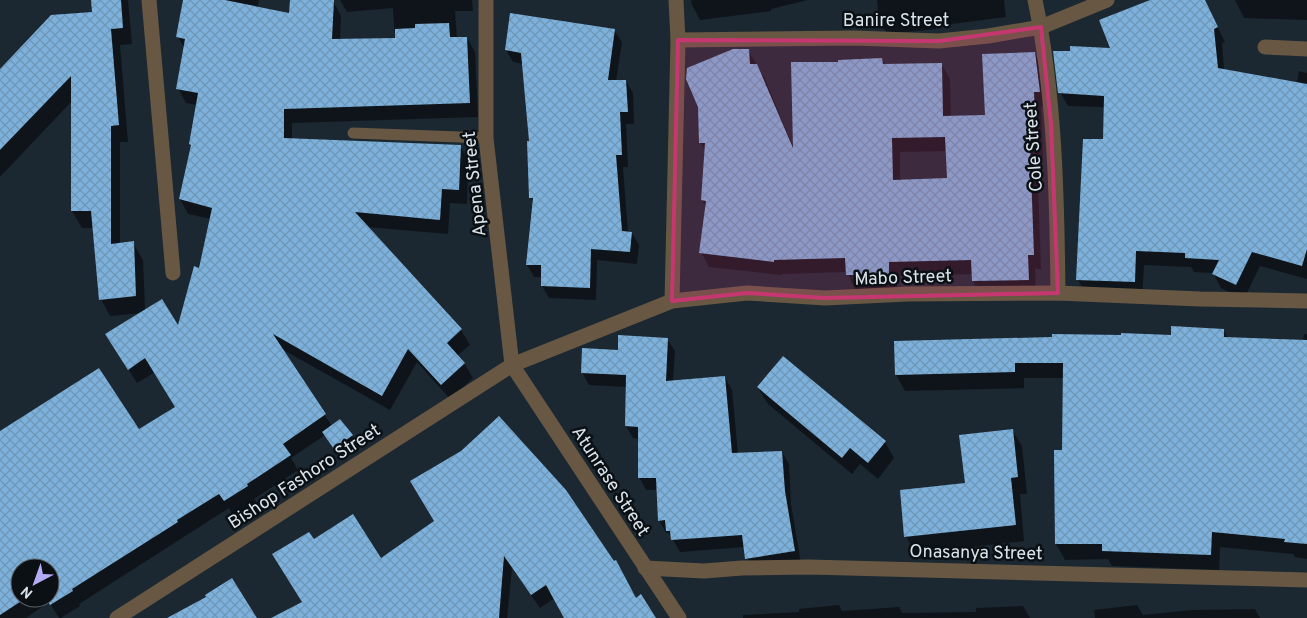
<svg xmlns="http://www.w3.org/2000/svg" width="1307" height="618" viewBox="0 0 1307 618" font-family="Overpass,sans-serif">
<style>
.shadow{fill:#0007;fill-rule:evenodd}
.building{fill:url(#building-cross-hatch);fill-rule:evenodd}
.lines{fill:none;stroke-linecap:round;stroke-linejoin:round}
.lane{stroke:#675743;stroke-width:11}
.street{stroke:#675743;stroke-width:15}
.marked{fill:#c63771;fill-opacity:0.2;stroke:#c63771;stroke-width:4;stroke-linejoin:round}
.labels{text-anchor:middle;stroke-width:5;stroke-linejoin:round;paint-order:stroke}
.street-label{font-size:18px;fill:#dce4eb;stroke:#0a1014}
</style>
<defs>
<pattern id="building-cross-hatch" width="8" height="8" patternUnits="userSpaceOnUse" patternTransform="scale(1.25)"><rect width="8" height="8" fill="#7db1db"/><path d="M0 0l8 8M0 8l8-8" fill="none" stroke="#6e96b6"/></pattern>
</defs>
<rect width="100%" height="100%" fill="#1b2731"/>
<g class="shadow">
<path d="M92 0H128L132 44 120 45 128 142H120V244L133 243 143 260 145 311 179 329 200 269 211 219 188 214 180 199 192 147 190 144 197 105 186 103 178 88 185 49 178 37 185 0H259L257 8 291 15V0L333 1 341 16 340 40 395 39 393 8 347 12 340 0H472L473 11H455L457 38H467L475 52 478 117 292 123V139L460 146 468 160 467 204 450 203 448 234 367 227 461 330 470 345 457 356 464 363 473 378 450 399 417 362 390 410 280 348 332 426 340 420 355 441 338 453 325 435 291 458 298 470 254 499 256 501 233 515 229 508 79 604 80 606 61 618H59L49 602 26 618H0V432L138 431 177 408 155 372 137 383 115 348 142 313 110 316 101 299 94 228H82L72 211V101L0 177V71L93 13ZM20 568H50V598H20Z"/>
<path d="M691 0H808L771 9V11L700 20 692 5Z"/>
<path d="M877 0H1004L1006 17 936 26V29L887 34 879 20Z"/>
<path d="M1153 0H1204L1225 42 1222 43 1224 70 1297 83 1299 71 1307 73V279L1260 266 1244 299 1221 288 1213 273 1194 272 1191 267 1144 265 1142 296 1086 294 1078 280 1105 140V109L1102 107 1068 106 1060 92 1112 49Z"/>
<path d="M1235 0H1307V20L1244 18Z"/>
<path d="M614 30 622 42 616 81H626L633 93 634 124H626L628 167H623L628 232 632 233 639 245 637 264 597 260 596 300 549 298 542 286V277H534L527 265 534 204 530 197V142L524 64 513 62 506 50Z"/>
<path d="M748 50 765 79 794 149 839 63 882 60 885 65H942L950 79 951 117H986L1034 53 1042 68 1047 106H1041L1043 157 1037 158 1041 269H1035L1036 294 981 295 973 281V274L897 276V289H855L847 272 782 274 781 275 709 267 701 252 706 207 702 200 705 151 701 143 700 106ZM947 151 948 179 900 181V152Z"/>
<path d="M1223 330 1228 338 1303 341 1304 334H1307V559L1295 557 1293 554 1220 547 1219 570 1112 566 1108 559 1065 560 1056 544 1055 451H1064V378H1024V388L905 391 896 375 895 342 1172 336Z"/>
<path d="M667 339 675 351 673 381 725 377 732 390 738 454 782 452 789 464 791 504 801 564 754 571 747 558 745 547 680 552 669 533H666L659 520 657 490H646L639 477V439L633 438 626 426 627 387 589 385 582 372 619 351Z"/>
<path d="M758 388 885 442 894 458 878 479 860 464 852 474 768 404Z"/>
<path d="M1012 430 1022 446 1027 494H1020L1024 541 915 553 906 536 966 484Z"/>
<path d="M435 521 636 599 654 618H565L555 598 540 608 512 568 507 618H274L303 603 313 541 381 559Z"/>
<path d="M839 605 842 611 899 607 902 613 976 612V608L1023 606 1030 618H743V615L799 612V609Z"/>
<path d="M1137 605 1143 615 1192 610 1255 609 1260 618H1095L1094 610Z"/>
</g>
<g class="building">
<path d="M91 0H121L123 28 111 29 119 125 111 126V244L134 241 136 296 99 300 91 211H71V76L0 150V69L51 15 92 12Z"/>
<path d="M183 0H225L289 13 290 0H334L332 39 395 38V29L415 28V24L449 23 450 37H467L470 103 284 109V138L461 145 459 190 442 189 440 220 355 212 462 329 447 343 465 363 441 385 408 349 382 396 273 334 326 414 283 444 291 455 247 484 248 486 224 501 219 494 177 520 178 522 72 589 73 591 50 605 46 598H50V568H20V598H26L0 615V431L99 368 139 429 175 407 145 358 128 370 105 334 162 299 178 325 194 266 199 268 212 208 179 199 191 145 189 144 198 93 176 89 185 39 176 37Z"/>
<path d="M1150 0H1205L1218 27 1214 29 1218 68 1307 84V249L1302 266 1252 252 1236 285 1212 274 1219 260 1185 258V253L1136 251 1135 282 1076 280 1083 139H1103L1104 96 1058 93 1053 51H1070V46L1110 48 1099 20Z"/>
<path d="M510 13 615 29 608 80H626L628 112H620L622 155H616L622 231 632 232 630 252 591 249 590 288 541 286V265H526L533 198H529L527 141H529L521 53 505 50Z"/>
<path d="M733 49H749L750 64H757L793 148 791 62H838V60L882 58 883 64 942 63 943 116 985 115 982 54 1035 52 1040 92H1034L1036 143 1030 144 1034 255H1028L1029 280 972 281 971 260 889 262V275H846L845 258 774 260V262L699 253 706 201 701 200 705 143H699L698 107 686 79 687 68ZM945 137 947 178 893 180 892 138Z"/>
<path d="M1171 326 1224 329V337L1307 340V544L1284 542 1285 539 1212 532 1211 555 1102 551V544H1055L1054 450H1062L1063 363H1015V372L895 375 894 341 1052 337V334L1121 335V333L1171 335Z"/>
<path d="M618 335 668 338 666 381 725 376 732 453 782 451 785 491 795 551 745 559 742 535 671 540 670 531H666L665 520 658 521 656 478H638V427L625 426 626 375 581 373 582 348 618 350Z"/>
<path d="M783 356 886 441 868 463 850 448 842 458 757 387Z"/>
<path d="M499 416 566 490 614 561 616 560 636 598 641 594 656 618H564L546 585 531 595 504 556 499 618H271L302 602 272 554 309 532 314 539 353 514 381 558 434 521 410 481 461 451Z"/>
<path d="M340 419 353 435 334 449 322 432Z"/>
<path d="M1013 429 1018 477 1011 478 1016 525 904 537 900 490 965 483 959 435Z"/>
<path d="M232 578 257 618H167L206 597 205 595Z"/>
</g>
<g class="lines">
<path class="lane" d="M353 133 486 138"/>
<g class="street">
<path d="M149 0 173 273"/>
<path d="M486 0V138L512 365 679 618"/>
<path d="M1035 0C1055 95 1057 197 1058 293"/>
<path d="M678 40 854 38 939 41 988 36 1041 27 1107 0"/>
<path d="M1265 47 1307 49"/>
<path d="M672 301 678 40 676 0"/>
<path d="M645 568 704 571 742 568 809 567 1307 580"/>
<path d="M117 618 512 365 672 301 747 293 825 298 908 294 1058 293 1200 299 1307 301"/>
</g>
</g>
<path class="marked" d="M1041 27 1051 124 1058 293 825 298 747 293 672 301 678 40 939 41Z"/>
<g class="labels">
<g class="street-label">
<text x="896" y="26">Banire Street</text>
<text transform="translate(1033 147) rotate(-94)" y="6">Cole Street</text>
<text transform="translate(474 184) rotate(-96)" y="6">Apena Street</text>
<text transform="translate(903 277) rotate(-2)" y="6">Mabo Street</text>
<text transform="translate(304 476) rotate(-33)" y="6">Bishop Fashoro Street</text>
<text transform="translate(611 481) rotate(57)" y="6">Atunrase Street</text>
<text transform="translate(976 552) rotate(1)" y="6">Onasanya Street</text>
</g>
</g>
<g transform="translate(35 583) rotate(221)"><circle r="24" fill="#0a1014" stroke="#5e656a"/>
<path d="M0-4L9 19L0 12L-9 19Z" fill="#b5acf8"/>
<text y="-8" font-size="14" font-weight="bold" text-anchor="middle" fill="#dce4eb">N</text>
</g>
</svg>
